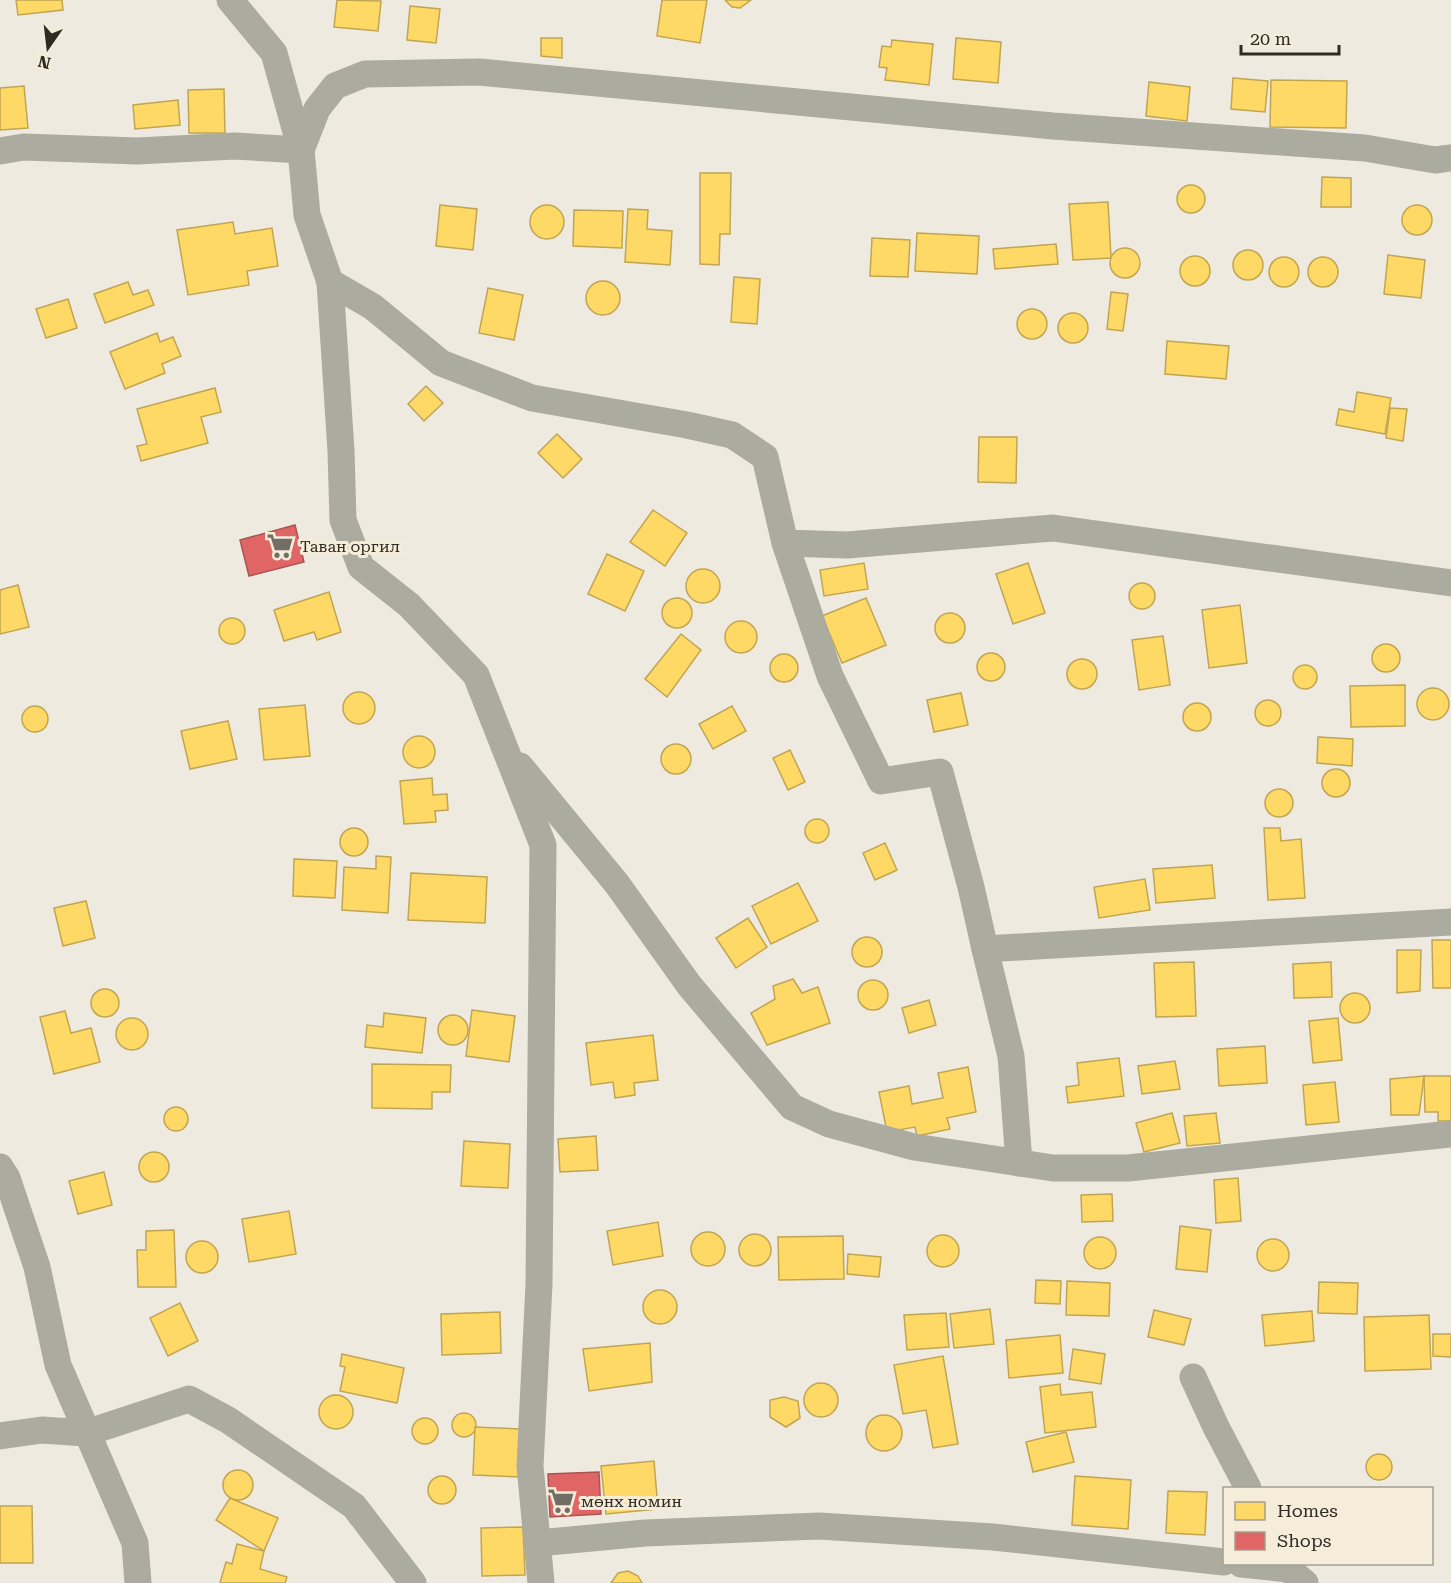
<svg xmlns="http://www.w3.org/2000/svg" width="1451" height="1583" viewBox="0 0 1451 1583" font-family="'Roboto Serif',serif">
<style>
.homes{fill:#ffd966;stroke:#c0a552;stroke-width:1.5}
.shops{fill:#e06666;stroke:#ab5452;stroke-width:1.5}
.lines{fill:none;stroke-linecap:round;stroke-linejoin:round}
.street{stroke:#abab9f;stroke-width:27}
.labels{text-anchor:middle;stroke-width:6;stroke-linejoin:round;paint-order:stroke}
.poi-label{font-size:16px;fill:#2e2b24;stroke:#f5edda;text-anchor:start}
</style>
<rect width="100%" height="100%" fill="#efeae0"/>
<g class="homes">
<path d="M16 0H62L63 10 18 15Z"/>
<path d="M337 0 381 1 378 31 334 27Z"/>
<path d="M662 0H707L700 43 657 36Z"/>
<path d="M725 0H751L740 8 732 7Z"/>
<path d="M410 6 440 9 436 43 407 40Z"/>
<path d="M541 38H562V58L541 56Z"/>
<path d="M956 38 1001 42 998 83 953 79Z"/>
<path d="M892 40 933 44 929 85 885 80 887 68 879 67 882 46 891 47Z"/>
<path d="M1233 78 1268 81 1265 112 1231 109Z"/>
<path d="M1271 80 1347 81 1346 128 1270 127Z"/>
<path d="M1149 82 1190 87 1187 121 1146 116Z"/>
<path d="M24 86 28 128 0 130V88Z"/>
<path d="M224 89 225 133H189L188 90Z"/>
<path d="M178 100 180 125 135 129 133 105Z"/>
<path d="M700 173H731L730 234H720L719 265 700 264Z"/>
<path d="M1322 177 1351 178V207H1321Z"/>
<circle cx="1191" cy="199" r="14"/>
<path d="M1108 202 1111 258 1073 260 1069 204Z"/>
<circle cx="547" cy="222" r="17"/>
<path d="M440 205 477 209 473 250 436 246Z"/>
<circle cx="1417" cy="220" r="15"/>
<path d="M628 209 648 210 647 229 672 231 670 265 625 262Z"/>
<path d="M574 210 623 211 622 248 573 246Z"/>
<path d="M233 222 235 234 272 228 278 266 247 271 249 285 188 295 177 230Z"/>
<path d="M917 233 979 236 977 274 915 271Z"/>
<path d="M872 238 910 240 908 277 870 276Z"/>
<path d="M1056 244 1058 264 995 269 993 249Z"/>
<circle cx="1125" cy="263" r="15"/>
<circle cx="1248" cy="265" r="15"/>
<path d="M1388 255 1425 260 1421 298 1384 294Z"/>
<circle cx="1195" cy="271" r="15"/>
<circle cx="1284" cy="272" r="15"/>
<circle cx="1323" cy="272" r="15"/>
<path d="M734 277 760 279 757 324 731 322Z"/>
<circle cx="603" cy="298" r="17"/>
<path d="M128 282 133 295 148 290 154 305 105 323 94 294Z"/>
<path d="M488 288 523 295 514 340 479 333Z"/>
<path d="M1111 292 1128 294 1123 331 1107 329Z"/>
<path d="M68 299 77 328 46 338 36 309Z"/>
<circle cx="1032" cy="324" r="15"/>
<circle cx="1073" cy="328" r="15"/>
<path d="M157 333 160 342 173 337 181 356 162 364 165 373 125 389 110 352Z"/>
<path d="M1167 341 1229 346 1226 379 1165 374Z"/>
<path d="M426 386 443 403 424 421 408 404Z"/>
<path d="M215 388 221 412 201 417 208 443 141 461 137 446 147 444 137 409Z"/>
<path d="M1357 392 1391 398 1385 434 1336 425 1339 409 1354 412Z"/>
<path d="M1390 408 1407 409 1403 441 1386 438Z"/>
<path d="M557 434 582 459 563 478 538 453Z"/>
<path d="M979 437H1017L1016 483 978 482Z"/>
<path d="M653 510 687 533 665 566 630 542Z"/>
<path d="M607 554 644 571 625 611 588 594Z"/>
<path d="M864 563 868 589 824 596 820 570Z"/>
<path d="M1028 563 1045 613 1013 624 996 574Z"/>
<circle cx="703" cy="586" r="17"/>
<circle cx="1142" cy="596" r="13"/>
<path d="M18 585 29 627 0 634V590Z"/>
<path d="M329 592 341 632 317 640 314 632 284 641 274 610Z"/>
<circle cx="677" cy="613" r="15"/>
<path d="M866 598 886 645 842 663 822 616Z"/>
<path d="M1240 605 1247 663 1209 668 1202 610Z"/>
<circle cx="950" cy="628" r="15"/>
<circle cx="232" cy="631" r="13"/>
<circle cx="741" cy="637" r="16"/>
<path d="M681 634 701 650 667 697 645 679Z"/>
<path d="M1163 636 1170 685 1139 690 1132 640Z"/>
<circle cx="1386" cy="658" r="14"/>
<circle cx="991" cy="667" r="14"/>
<circle cx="784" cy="668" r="14"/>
<circle cx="1082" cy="674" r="15"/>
<circle cx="1305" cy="677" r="12"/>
<path d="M1405 685V726L1351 727 1350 686Z"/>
<circle cx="1433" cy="704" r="16"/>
<circle cx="359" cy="708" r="16"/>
<path d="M961 693 968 725 934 732 927 700Z"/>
<circle cx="1268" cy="713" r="13"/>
<circle cx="1197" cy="717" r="14"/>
<path d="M305 705 310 756 264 760 259 709Z"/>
<circle cx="35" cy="719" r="13"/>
<path d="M732 706 746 731 713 749 699 724Z"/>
<path d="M228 721 237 759 190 769 181 731Z"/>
<circle cx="419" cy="752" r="16"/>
<path d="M1318 737 1353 739 1352 766 1317 763Z"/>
<circle cx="676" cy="759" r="15"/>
<path d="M790 750 805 782 788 790 773 758Z"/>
<circle cx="1336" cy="783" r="14"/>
<path d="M432 778 433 795 447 794 448 810 435 811 436 822 404 824 400 781Z"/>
<circle cx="1279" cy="803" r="14"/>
<circle cx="817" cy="831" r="12"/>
<circle cx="354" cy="842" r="14"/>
<path d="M1264 828H1280L1281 841 1301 839 1305 898 1268 900Z"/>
<path d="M885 843 897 870 875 880 863 853Z"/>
<path d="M376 856 391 857 388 913 342 910 344 867 376 869Z"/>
<path d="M294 859 337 861 335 898 293 896Z"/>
<path d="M1212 865 1215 898 1156 903 1153 869Z"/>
<path d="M411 873 487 877 485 923 408 920Z"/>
<path d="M1145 879 1150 910 1099 918 1094 887Z"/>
<path d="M798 883 818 921 771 944 752 906Z"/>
<path d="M86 901 95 938 63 946 54 908Z"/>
<path d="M748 918 767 947 736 968 716 938Z"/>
<circle cx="867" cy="952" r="15"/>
<path d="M1432 940H1451V988H1433Z"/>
<path d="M1397 950H1421L1420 991 1397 993Z"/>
<path d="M1194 962 1196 1016 1156 1017 1154 963Z"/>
<path d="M1331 962 1332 997 1294 998 1293 964Z"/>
<path d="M793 979 802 993 818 987 830 1023 767 1045 751 1013 775 999 773 986Z"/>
<circle cx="873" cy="995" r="15"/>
<circle cx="105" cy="1003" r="14"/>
<circle cx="1355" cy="1008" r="15"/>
<path d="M929 1000 936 1025 909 1033 902 1008Z"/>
<path d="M472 1010 515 1016 509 1062 466 1056Z"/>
<path d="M65 1011 71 1033 91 1028 100 1062 54 1074 40 1017Z"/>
<path d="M384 1013 426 1018 422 1053 365 1047 367 1025 383 1027Z"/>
<circle cx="453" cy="1030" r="15"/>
<circle cx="132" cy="1034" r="16"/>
<path d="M1338 1018 1342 1060 1313 1063 1309 1021Z"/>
<path d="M653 1035 658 1080 634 1083 635 1095 615 1098 613 1082 591 1085 586 1043Z"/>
<path d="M1265 1046 1267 1083 1219 1086 1217 1049Z"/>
<path d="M1119 1058 1124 1096 1068 1103 1066 1087 1079 1085 1077 1063Z"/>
<path d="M1175 1061 1180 1089 1142 1094 1138 1066Z"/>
<path d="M372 1064 451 1065 450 1092H432V1109L372 1108Z"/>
<path d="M968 1067 976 1112 947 1118 950 1129 917 1136 915 1127 887 1132 879 1092 909 1086 912 1104 943 1098 938 1073Z"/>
<path d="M1424 1076H1451V1121H1438V1112H1425Z"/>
<path d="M1424 1076 1419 1115H1391L1390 1079Z"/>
<path d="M1335 1082 1339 1122 1306 1125 1303 1085Z"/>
<circle cx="176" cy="1119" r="12"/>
<path d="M1172 1113 1180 1143 1144 1152 1136 1123Z"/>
<path d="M1216 1113 1220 1143 1187 1146 1184 1116Z"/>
<path d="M596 1136 598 1170 560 1172 558 1139Z"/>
<path d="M464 1141 510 1144 508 1188 461 1186Z"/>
<circle cx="154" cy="1167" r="15"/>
<path d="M104 1172 112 1205 78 1214 69 1181Z"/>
<path d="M1238 1178 1241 1221 1216 1223 1214 1180Z"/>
<path d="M1112 1194 1113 1221 1082 1222 1081 1195Z"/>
<path d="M289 1211 296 1254 249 1262 242 1219Z"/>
<path d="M658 1222 663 1256 613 1265 607 1231Z"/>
<path d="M1180 1226 1211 1230 1207 1272 1176 1269Z"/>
<path d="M174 1230 176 1287H138L137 1250H146V1231Z"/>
<circle cx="708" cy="1249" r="17"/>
<circle cx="755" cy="1250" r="16"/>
<circle cx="943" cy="1251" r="16"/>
<path d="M843 1236 844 1279 779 1280 778 1237Z"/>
<circle cx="1100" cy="1253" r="16"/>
<circle cx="1273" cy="1255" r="16"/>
<circle cx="202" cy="1257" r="16"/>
<path d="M848 1254 881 1257 879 1277 847 1274Z"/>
<path d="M1036 1280 1061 1281 1060 1304 1035 1303Z"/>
<path d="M1067 1281 1110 1283 1109 1316 1066 1315Z"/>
<path d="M1319 1282 1358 1283 1357 1314 1318 1313Z"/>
<circle cx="660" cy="1307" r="17"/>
<path d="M180 1303 198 1341 168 1356 150 1318Z"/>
<path d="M990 1309 994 1344 954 1348 950 1314Z"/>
<path d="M1154 1310 1191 1319 1184 1345 1148 1337Z"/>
<path d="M1312 1311 1314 1341 1265 1346 1262 1315Z"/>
<path d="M500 1312 501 1353 442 1355 441 1314Z"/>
<path d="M946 1313 949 1347 907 1350 904 1315Z"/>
<path d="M1429 1315 1431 1369 1365 1371 1364 1317Z"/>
<path d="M1433 1334H1451V1357L1433 1356Z"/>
<path d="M1060 1335 1063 1373 1009 1378 1006 1340Z"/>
<path d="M650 1343 652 1382 589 1391 583 1349Z"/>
<path d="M1073 1349 1105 1354 1101 1384 1069 1379Z"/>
<path d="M342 1354 404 1368 397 1403 340 1391 345 1367 340 1366Z"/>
<path d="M943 1356 958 1444 933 1448 926 1410 903 1414 894 1365Z"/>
<circle cx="821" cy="1400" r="17"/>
<path d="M1060 1384 1061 1395 1092 1392 1096 1427 1045 1433 1040 1387Z"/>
<circle cx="336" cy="1412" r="17"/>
<path d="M784 1397 798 1401 800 1418 786 1427 770 1417V1400Z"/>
<circle cx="464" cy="1425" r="12"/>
<circle cx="884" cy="1433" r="18"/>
<circle cx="425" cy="1431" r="13"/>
<path d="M475 1427 522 1429 520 1477 473 1475Z"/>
<path d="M1066 1432 1074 1462 1033 1472 1026 1442Z"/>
<circle cx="1379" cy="1467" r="13"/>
<path d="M654 1461 658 1509 606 1514 601 1466Z"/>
<circle cx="238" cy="1485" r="15"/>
<circle cx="442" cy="1490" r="14"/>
<path d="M1075 1476 1131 1480 1128 1529 1072 1525Z"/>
<path d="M1168 1491 1207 1492 1205 1535 1166 1533Z"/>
<path d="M230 1498 278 1518 264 1551 216 1520Z"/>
<path d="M0 1506H32L33 1563H0Z"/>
<path d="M523 1527 525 1575 482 1576 481 1528Z"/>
<path d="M237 1544 264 1551 260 1569 287 1577 285 1583H220L226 1562 232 1564Z"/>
<path d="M628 1571 638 1576 642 1583H611L618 1573Z"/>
</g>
<g class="shops">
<path d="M295 525 304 562 249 576 240 540Z"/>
<path d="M599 1472 601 1514 550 1517 548 1474Z"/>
</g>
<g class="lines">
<g class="street">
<path d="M230 0 274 53 301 150 307 215 330 282 373 307 441 363 532 398 687 425 732 435 765 457 785 543 847 545 1053 528 1451 583"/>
<path d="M301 150 317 109 335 86 365 74 479 72 1053 126 1365 148 1435 160 1451 158"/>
<path d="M0 151 24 147 137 151 235 146 301 150"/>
<path d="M330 282 341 451 343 520 361 567 409 605 476 675 543 845 539 1284 530 1466 541 1583"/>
<path d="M785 543 830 676 881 781 940 772 971 887 985 949 1451 922"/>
<path d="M520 766 617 884 689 985 792 1107 829 1124 914 1147 1053 1168H1128L1451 1134"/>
<path d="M985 949 1011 1056 1019 1163"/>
<path d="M0 1167 7 1178 37 1267 58 1365 135 1543 138 1583"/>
<path d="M1193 1377 1216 1427 1248 1488"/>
<path d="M0 1436 42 1430 86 1433 189 1399 228 1420 354 1506 413 1583"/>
<path d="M538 1543 645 1533 819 1526 993 1537 1224 1562"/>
<path d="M1241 1564 1288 1569 1305 1583"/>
</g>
</g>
<defs>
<g id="supermarket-bare" transform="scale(2.07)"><path d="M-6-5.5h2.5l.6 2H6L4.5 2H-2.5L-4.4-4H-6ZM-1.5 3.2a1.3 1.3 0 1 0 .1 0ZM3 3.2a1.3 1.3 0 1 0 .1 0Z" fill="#726e66" stroke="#f5edda" stroke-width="2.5" paint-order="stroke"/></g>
</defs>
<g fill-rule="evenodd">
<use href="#supermarket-bare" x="280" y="546"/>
<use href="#supermarket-bare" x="561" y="1501"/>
</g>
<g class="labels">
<g class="poi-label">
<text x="300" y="552">Таван оргил</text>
<text x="581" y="1507">мөнх номин</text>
</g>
</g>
<rect x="1223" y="1487" width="210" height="78" fill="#f5edda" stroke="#a59f91" stroke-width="1.5"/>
<rect x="1235" y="1502" width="30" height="18" fill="#ffd966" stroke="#a59f91" stroke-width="1.5"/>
<text x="1277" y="1517" font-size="18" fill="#2e2b24">Homes</text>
<rect x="1235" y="1532" width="30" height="18" fill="#e06666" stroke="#a59f91" stroke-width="1.5"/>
<text x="1277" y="1547" font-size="18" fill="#2e2b24">Shops</text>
<g transform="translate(48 48) rotate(194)" stroke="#f5edda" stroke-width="4.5" paint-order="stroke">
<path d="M0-4.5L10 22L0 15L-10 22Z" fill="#2e2b24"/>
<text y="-9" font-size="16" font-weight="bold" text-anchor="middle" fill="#2e2b24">N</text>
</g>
<path d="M1241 45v9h98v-9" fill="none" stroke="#2e2b24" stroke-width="3"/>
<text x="1250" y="45" font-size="18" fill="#2e2b24" stroke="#f5edda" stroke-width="4.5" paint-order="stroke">20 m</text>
</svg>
